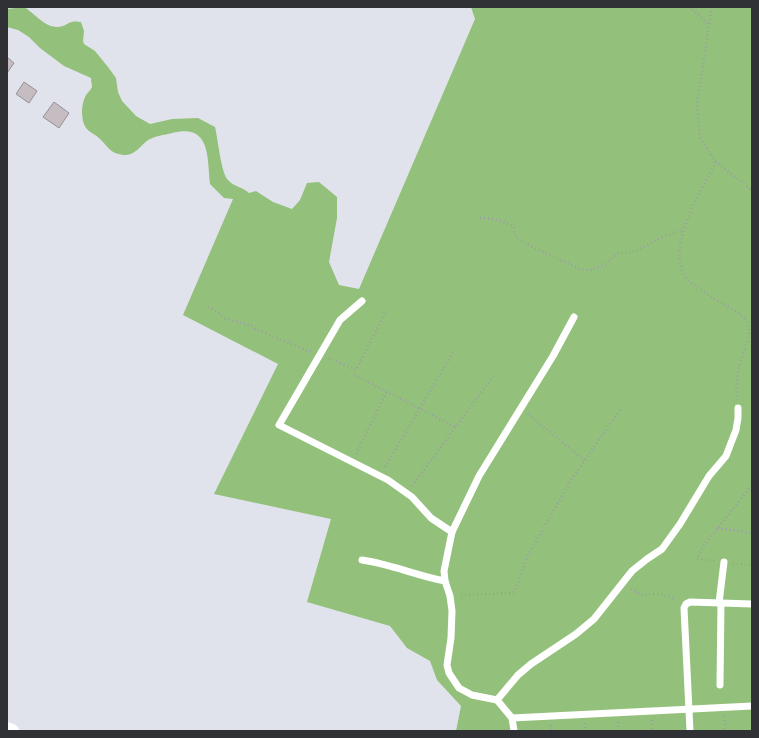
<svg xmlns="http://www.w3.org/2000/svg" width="759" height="738" viewBox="0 0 759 738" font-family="Rubik,sans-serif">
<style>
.green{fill:#93c07b}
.building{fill:#c5bdc2;stroke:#978f94}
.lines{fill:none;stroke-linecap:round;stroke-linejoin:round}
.path{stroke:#9c9ea4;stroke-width:2.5;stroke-dasharray:1 3;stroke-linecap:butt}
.service{stroke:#fff;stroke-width:7}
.minor{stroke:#fff;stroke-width:14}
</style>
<rect width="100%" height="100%" fill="#e0e3eb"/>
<path class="green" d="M24 7C37 15 47 31 63 26 66 25 69 22 72 22 75 21 79 22 81 22L84 31 83 41 84 44 95 51 108 67 116 78 118 92 122 101 136 116 150 124 172 119 198 118 215 127C218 139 221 173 228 180 234 187 243 187 249 193L256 191 273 202 292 209 300 200 307 183 319 182 337 197V218L329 262 339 285 359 289 475 19 471 7H752V731H456L461 706 437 680 430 661 407 648 390 626 307 602 331 519 214 494 278 364 183 315 233 199 224 198 210 184C207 157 211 123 172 133 164 135 155 136 148 140 140 146 135 156 123 155 110 153 109 148 101 140 94 132 86 133 83 121 81 111 82 103 86 95 88 92 91 90 92 87 92 85 91 81 91 78L64 66 40 48 29 37 18 30 7 27V9Z"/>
<g class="building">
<path d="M7 57 14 63 7 73Z"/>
<path d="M24 82 37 91 29 103 16 94Z"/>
<path d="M54 102 69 113 59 128 43 117Z"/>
</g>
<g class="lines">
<g class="path">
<path d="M689 7 699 15 709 26"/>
<path d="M712 7 697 104 700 138 716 162 752 190"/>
<path d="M716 162C701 191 665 246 686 278 689 283 709 295 715 299 723 304 744 314 747 322 753 337 740 357 738 372 737 381 736 390 737 399"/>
<path d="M480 218C491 218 505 221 514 227L515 235 517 238 533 247 580 269 591 270 604 265 618 253C638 254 647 244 665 236 670 234 677 232 683 231"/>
<path d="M208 307 219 313 225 318 252 326 255 329 311 352"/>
<path d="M329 358 356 370 385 313"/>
<path d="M354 375 456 427"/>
<path d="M528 414 585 461"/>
<path d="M356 454 387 391"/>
<path d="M385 467 453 352"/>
<path d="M412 486 494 375"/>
<path d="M718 528 752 533"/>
<path d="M714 561 697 559 702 548 752 485"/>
<path d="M733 563 752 565"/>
<path d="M631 589 644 596C657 591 664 595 676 600"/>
<path d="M461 595 512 593 515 591 527 557 573 477 620 410"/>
<path d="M725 716V731"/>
<path d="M652 720 653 731"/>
<path d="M618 722V731"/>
<path d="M585 723V731"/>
<path d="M551 725 552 731"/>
</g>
<g class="service">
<path d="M362 301 340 320 279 425 388 480 412 497 431 518 452 532"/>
<path d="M362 560C391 564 417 576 445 581L450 596 452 611 451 638 447 665 449 673 459 688 472 695 497 700"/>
<path d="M445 581 444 571 452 532 479 476 553 356 574 317"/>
<path d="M719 603 724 562"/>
<path d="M720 685 721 603"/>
<path d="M512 718 752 706"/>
<path d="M514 731 512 718 497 700 518 675 531 664 576 634 594 619 632 571 647 559 662 549 680 524 709 476 726 456 736 430 738 418V408"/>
<path d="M690 731 684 608 686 604 690 602 752 604"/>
</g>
<path class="minor" d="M7 729 12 731"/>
</g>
<rect width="759" height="738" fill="none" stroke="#303134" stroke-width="16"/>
</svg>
